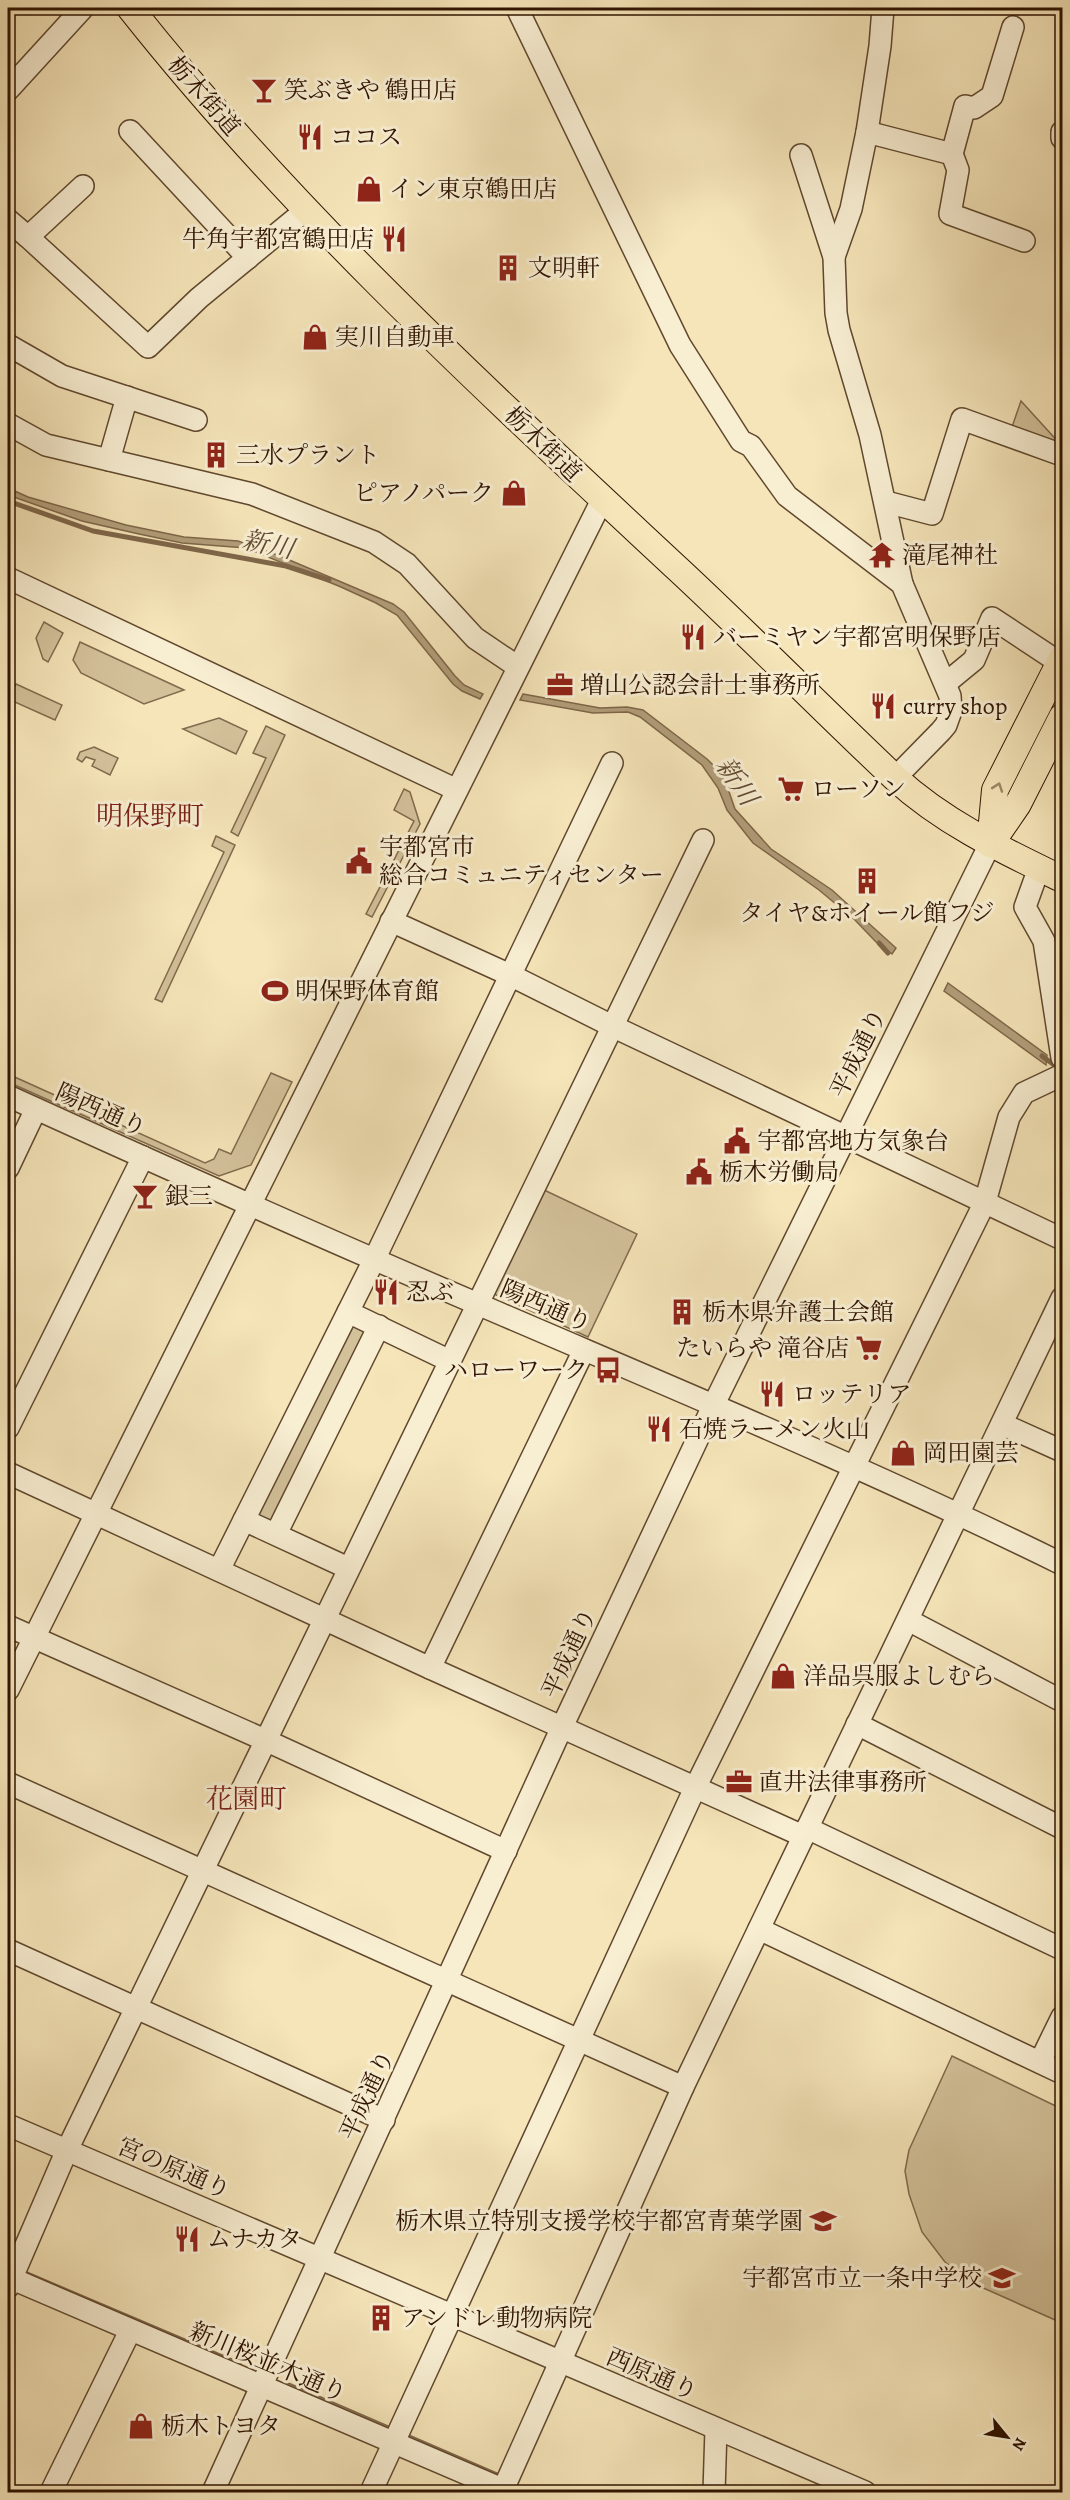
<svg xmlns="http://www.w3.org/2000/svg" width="1070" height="2500" viewBox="0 0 1070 2500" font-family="Alegreya,'Noto Serif JP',serif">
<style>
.green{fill:#d3c19a;stroke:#816a4d;stroke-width:1.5}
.water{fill:#b29e7a;stroke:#7e6649;stroke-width:1.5}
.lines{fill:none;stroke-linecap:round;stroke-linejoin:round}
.stream{stroke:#7e6649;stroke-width:5}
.minor-casing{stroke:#60482e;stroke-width:24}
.major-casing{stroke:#2f1300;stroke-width:28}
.minor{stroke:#f8eed2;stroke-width:21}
.major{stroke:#f5e5b9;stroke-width:26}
.oneway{stroke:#9c8666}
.labels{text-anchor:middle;stroke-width:6;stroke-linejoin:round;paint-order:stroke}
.poi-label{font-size:24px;fill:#2f1300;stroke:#f8eed2;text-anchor:start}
.street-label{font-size:24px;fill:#2f1300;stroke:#f8eed2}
.water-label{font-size:26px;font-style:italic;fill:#634b31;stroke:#f8eed2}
.quarter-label{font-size:27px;fill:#7a1f14;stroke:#f8eed2}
</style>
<rect width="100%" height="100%" fill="#f5e5b9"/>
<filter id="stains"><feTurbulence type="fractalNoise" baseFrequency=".00333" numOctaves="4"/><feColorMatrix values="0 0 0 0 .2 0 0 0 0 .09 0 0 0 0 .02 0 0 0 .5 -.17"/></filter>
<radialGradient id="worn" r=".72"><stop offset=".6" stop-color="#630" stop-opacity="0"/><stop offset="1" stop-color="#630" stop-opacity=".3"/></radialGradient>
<g class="green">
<path d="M1021 401 1061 445 1012 427Z"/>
<path d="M44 622 63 633 48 662 43 659 36 638Z"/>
<path d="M80 642 184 690 144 704 81 673 73 660Z"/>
<path d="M16 684 62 705 55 720 8 699Z"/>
<path d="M219 718 247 731 236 754 183 729Z"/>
<path d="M266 726 285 735 238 836 231 832 266 758 253 753Z"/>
<path d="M94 747 118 758 110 775 92 766 95 760 86 757 82 762 77 759 80 752Z"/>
<path d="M404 789 410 792 420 824 372 917 366 914 414 821 394 810Z"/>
<path d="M216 836 235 845 162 1002 155 999 224 852 212 846Z"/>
<path d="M271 1073 292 1082 251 1165 219 1176 8 1082V1074L205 1163 214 1159 219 1149 231 1154Z"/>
<path d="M542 1189 637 1234 588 1337 494 1294Z"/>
<path d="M352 1319 371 1328 274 1527 252 1518Z"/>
<path d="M952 2056 1062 2109V2323L972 2283 945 2262 922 2232 909 2194 905 2171 909 2150Z"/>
</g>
<g class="water">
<path d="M8 488 28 497 126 525 184 537 238 541 280 556 393 604 404 612 455 676 464 685 483 694 480 699 462 691 453 684 397 615 376 603 341 587 246 548 182 543 139 534 82 521 8 495Z"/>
<path d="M523 694 600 708 627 707 643 710 707 759 719 771 726 783 735 809 771 849 832 890 896 948 892 954 876 942 855 920 819 890 753 843 727 810 718 788 702 765 640 717 628 712 593 713 520 700Z"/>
<path d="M948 983 1047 1055 1046 1065 944 991Z"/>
<path d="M22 2270 241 2363 240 2366 20 2273Z"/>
<path d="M286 2382 497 2473 495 2476 285 2386Z"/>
</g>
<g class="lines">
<g class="stream">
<path d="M8 501 93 531 286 566 329 580"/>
<path d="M879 943 888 953"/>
<path d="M1042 1056 1061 1070"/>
</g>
<g class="minor-casing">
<g id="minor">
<path d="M517 8 680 345 741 441 751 446 787 496 902 584 950 696 951 711 946 725 941 731 895 778"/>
<path d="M8 90 83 8"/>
<path d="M130 131 248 258"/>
<path d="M867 132 880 46 883 8"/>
<path d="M1062 132V138"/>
<path d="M952 154 965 106 974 108 992 96 1013 27"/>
<path d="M801 155 834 257 836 313 839 330 870 435 902 584"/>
<path d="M83 186 28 237 148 347 199 298 306 210"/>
<path d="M8 220 28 237"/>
<path d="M834 257 851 209 867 132 952 154 958 170 950 214 1024 241"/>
<path d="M8 345 62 376 196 420"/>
<path d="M8 424 46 445 252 494 374 542 407 564 475 638 518 667"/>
<path d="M109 460 127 397"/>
<path d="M886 502 932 514 962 419 1062 455"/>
<path d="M8 578 457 790"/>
<path d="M946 683 974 660 992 618 1060 663"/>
<path d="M1039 868 1025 907 1044 941 1062 1058"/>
<path d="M391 921 510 975 612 1026 1062 1239"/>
<path d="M8 1096C164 1167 321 1237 480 1305 675 1389 871 1470 1062 1564"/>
<path d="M8 1168 36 1109"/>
<path d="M348 1312 450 1361"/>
<path d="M1002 1424 1062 1451"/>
<path d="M8 1428 143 1157"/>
<path d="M8 1473 430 1668 803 1836"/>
<path d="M244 1520 348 1568"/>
<path d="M276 1534 379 1326"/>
<path d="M219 1570 374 1260 612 763"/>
<path d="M908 1620 1062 1701"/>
<path d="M8 1626 265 1740 506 1851"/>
<path d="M430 1668 584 1350"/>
<path d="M8 1690 602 500"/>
<path d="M857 1724 1062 1828"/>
<path d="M8 1783 683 2087"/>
<path d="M807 1828 1062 1949"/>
<path d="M759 1929 1062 2073"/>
<path d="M8 1950 384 2120"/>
<path d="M1040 2062 1062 2017"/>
<path d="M8 2125 865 2492"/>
<path d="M8 2277 509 2492"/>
<path d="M8 2287 67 2150 703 840"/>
<path d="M51 2492 130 2331"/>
<path d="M213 2492 562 1727 714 1404 990 844"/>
<path d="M371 2492 695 1788 985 1202 1009 1117 1024 1093 1062 1075"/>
<path d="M502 2492 683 2087 1062 1298"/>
<path d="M714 2492 716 2429"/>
</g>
</g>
<g class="major-casing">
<g id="major">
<path d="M130 8C293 214 487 391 679 570 752 638 823 710 895 778 944 823 1004 851 1062 879"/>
<path d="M992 842 1018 804 1062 717"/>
<path d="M990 844 995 790 1062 658"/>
</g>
</g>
<use href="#minor" class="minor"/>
<use href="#major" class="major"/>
</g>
<defs><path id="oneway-chevron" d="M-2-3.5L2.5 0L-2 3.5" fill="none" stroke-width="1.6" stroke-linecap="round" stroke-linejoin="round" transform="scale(1.5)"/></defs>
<use class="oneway" href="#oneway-chevron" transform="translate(998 787) rotate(-71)"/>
<defs>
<g id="bar-bare" transform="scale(2.07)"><path d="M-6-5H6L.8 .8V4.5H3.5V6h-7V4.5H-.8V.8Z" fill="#8f2418" stroke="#f8eed2" stroke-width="2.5" paint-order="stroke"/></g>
<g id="restaurant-bare" transform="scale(2.07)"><path d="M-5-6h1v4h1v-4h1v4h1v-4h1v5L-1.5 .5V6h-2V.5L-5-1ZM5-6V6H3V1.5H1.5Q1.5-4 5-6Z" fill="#8f2418" stroke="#f8eed2" stroke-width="2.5" paint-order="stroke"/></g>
<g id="shop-bare" transform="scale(2.07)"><path d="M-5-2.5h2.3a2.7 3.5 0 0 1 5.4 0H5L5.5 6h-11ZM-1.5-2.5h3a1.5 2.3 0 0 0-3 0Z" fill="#8f2418" stroke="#f8eed2" stroke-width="2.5" paint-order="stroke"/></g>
<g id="building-bare" transform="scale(2.07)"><path d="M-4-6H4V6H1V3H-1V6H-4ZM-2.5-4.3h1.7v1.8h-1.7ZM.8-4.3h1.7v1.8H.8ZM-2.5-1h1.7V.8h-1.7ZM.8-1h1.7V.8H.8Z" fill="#8f2418" stroke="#f8eed2" stroke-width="2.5" paint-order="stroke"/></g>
<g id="temple-bare" transform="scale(2.07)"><path d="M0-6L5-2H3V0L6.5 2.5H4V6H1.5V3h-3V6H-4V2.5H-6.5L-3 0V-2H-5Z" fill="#8f2418" stroke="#f8eed2" stroke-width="2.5" paint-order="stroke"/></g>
<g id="office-bare" transform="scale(2.07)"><path d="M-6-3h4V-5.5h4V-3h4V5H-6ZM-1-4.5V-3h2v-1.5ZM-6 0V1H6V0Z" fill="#8f2418" stroke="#f8eed2" stroke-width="2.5" paint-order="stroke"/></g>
<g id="supermarket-bare" transform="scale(2.07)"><path d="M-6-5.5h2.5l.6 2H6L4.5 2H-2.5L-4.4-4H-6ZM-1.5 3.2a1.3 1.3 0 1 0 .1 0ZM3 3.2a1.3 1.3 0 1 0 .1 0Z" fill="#8f2418" stroke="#f8eed2" stroke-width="2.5" paint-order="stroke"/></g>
<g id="civic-bare" transform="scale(2.07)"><path d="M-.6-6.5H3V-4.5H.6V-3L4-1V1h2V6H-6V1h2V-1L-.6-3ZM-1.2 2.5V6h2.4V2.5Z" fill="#8f2418" stroke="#f8eed2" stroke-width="2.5" paint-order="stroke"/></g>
<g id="stadium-bare" transform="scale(2.07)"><path d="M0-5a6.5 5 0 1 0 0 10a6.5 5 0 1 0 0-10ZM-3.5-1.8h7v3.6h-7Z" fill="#8f2418" stroke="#f8eed2" stroke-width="2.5" paint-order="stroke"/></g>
<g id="bus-bare" transform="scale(2.07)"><path d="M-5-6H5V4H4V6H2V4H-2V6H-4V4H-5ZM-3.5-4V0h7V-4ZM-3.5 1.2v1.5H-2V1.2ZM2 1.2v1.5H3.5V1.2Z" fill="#8f2418" stroke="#f8eed2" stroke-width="2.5" paint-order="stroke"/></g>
<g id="school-bare" transform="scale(2.07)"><path d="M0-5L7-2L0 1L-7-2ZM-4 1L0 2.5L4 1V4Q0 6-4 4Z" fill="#8f2418" stroke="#f8eed2" stroke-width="2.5" paint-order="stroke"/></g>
</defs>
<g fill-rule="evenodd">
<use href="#bar-bare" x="264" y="90"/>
<use href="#restaurant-bare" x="310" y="137"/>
<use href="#shop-bare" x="369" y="189"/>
<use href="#restaurant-bare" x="394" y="239"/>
<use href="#building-bare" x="508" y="268"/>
<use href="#shop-bare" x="315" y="337"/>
<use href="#building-bare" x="216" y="455"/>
<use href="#shop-bare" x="514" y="493"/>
<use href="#temple-bare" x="882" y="555"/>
<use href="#restaurant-bare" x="693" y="637"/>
<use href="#office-bare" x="560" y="685"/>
<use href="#restaurant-bare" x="883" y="706"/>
<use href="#supermarket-bare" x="791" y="789"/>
<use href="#civic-bare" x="359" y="861"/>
<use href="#building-bare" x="867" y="881"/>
<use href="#stadium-bare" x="275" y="991"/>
<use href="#civic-bare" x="737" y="1141"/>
<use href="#civic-bare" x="699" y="1172"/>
<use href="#bar-bare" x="145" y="1196"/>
<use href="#restaurant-bare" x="386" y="1292"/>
<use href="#building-bare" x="682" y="1312"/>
<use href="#supermarket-bare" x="869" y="1348"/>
<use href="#bus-bare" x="608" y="1370"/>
<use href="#restaurant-bare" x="772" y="1394"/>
<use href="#restaurant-bare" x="659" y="1429"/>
<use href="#shop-bare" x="903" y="1453"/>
<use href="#shop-bare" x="783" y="1676"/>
<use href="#office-bare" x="739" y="1782"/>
<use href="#school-bare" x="823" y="2221"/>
<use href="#restaurant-bare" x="187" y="2239"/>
<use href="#school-bare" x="1002" y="2278"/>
<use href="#building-bare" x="381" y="2318"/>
<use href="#shop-bare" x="141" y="2426"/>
</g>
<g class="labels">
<g class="poi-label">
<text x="284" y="98">笑ぶきや 鶴田店</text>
<text x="330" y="145">ココス</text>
<text x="389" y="197">イン東京鶴田店</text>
<text x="374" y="247" text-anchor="end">牛角宇都宮鶴田店</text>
<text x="528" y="276">文明軒</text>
<text x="335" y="345">実川自動車</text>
<text x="236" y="463">三水プラント</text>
<text x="494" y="501" text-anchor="end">ピアノパーク</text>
<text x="902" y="563">滝尾神社</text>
<text x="713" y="645">バーミヤン宇都宮明保野店</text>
<text x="580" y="693">増山公認会計士事務所</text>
<text x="903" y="714">curry shop</text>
<text x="811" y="797">ローソン</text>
<text x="379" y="855">宇都宮市<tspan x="379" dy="28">総合コミュニティセンター</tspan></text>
<text x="867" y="921" text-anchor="middle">タイヤ&amp;ホイール館フジ</text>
<text x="295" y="999">明保野体育館</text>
<text x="757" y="1149">宇都宮地方気象台</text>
<text x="719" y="1180">栃木労働局</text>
<text x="165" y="1204">銀三</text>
<text x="406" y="1300">忍ぶ</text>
<text x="702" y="1320">栃木県弁護士会館</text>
<text x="849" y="1356" text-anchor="end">たいらや 滝谷店</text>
<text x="588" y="1378" text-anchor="end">ハローワーク</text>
<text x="792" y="1402">ロッテリア</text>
<text x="679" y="1437">石焼ラーメン火山</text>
<text x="923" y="1461">岡田園芸</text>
<text x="803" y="1684">洋品呉服よしむら</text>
<text x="759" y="1790">直井法律事務所</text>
<text x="803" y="2229" text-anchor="end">栃木県立特別支援学校宇都宮青葉学園</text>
<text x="207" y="2247">ムナカタ</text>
<text x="982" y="2286" text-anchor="end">宇都宮市立一条中学校</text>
<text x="401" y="2326">アンドレ動物病院</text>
<text x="161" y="2434">栃木トヨタ</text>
</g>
<g class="street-label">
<text transform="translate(204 96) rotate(49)" y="8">栃木街道</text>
<text transform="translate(543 444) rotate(44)" y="8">栃木街道</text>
<text transform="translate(858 1053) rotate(-64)" y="8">平成通り</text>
<text transform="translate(101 1110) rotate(24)" y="8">陽西通り</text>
<text transform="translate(546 1306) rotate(23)" y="8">陽西通り</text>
<text transform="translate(569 1653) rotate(-65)" y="8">平成通り</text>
<text transform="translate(367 2095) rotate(-65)" y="8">平成通り</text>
<text transform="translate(174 2168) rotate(23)" y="8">宮の原通り</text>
<text transform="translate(268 2362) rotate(23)" y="8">新川桜並木通り</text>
<text transform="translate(652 2374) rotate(23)" y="8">西原通り</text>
</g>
<g class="water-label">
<text transform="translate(268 544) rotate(12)" y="9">新川</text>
<text transform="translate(737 781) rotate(56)" y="9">新川</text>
</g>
<g class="quarter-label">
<text x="150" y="825">明保野町</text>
<text x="246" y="1808">花園町</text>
</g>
</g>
<rect width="1070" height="2500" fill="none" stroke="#f5e5b9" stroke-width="30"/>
<rect x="9" y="9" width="1052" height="2482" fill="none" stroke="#2f1300" stroke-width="3"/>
<rect x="15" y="15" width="1040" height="2470" fill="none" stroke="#2f1300" stroke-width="1.5"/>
<g transform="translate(1007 2437) rotate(120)" stroke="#f8eed2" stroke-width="4.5" paint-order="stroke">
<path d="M0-4.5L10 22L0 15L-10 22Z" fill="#2f1300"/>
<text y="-9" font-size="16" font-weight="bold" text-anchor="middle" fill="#2f1300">N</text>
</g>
<rect width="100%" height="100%" filter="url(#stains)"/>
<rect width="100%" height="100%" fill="url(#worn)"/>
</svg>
